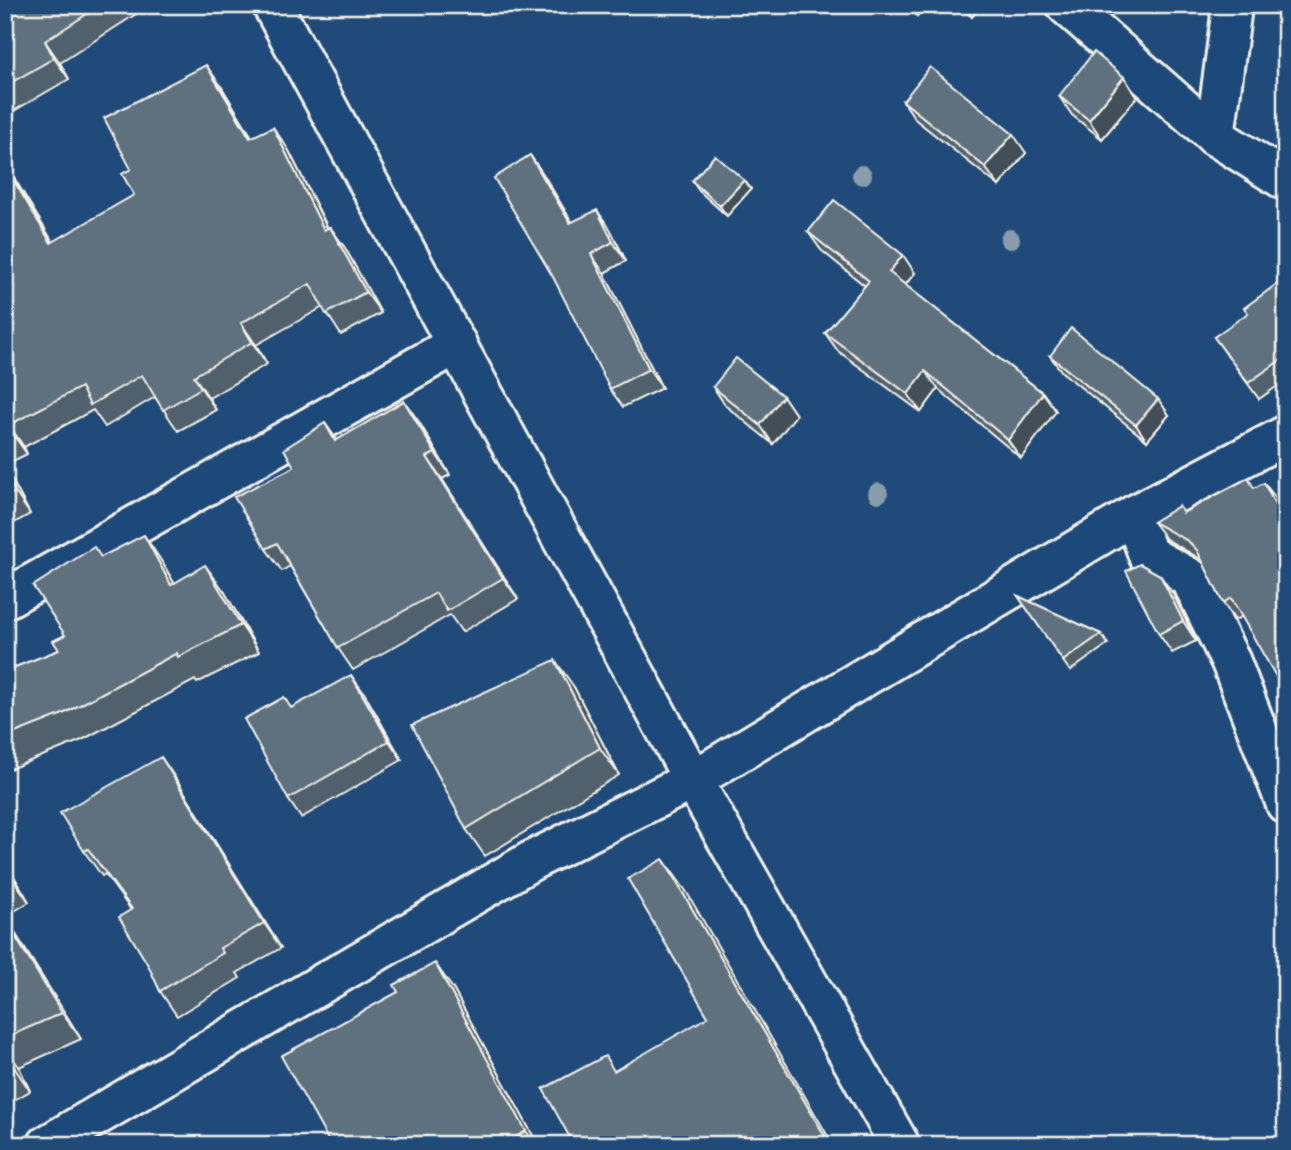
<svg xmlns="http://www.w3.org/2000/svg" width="1291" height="1150" viewBox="0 0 1291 1150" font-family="Dekko,sans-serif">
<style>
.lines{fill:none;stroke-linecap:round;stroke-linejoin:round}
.street-casing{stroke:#f4f1e8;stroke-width:44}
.secondary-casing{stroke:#f4f1e8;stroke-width:44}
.street{stroke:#1f4a7a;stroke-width:38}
.secondary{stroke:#1f4a7a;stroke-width:38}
.tree{fill:#889cae}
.wall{fill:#51616d;stroke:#f4f1e8;stroke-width:2}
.shaded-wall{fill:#424f59;stroke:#f4f1e8;stroke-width:2}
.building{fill:#5e717f;stroke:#f4f1e8;stroke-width:2}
</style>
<rect width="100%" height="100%" fill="#1f4a7a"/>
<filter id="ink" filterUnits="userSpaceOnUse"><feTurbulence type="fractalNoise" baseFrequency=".0143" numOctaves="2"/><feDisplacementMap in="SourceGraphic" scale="14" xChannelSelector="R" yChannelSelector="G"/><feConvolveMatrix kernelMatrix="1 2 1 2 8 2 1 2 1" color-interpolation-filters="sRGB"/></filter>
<g filter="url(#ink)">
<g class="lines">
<g class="street-casing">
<g id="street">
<path d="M1066 5 1215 136 1286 181"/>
<path d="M1215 136 1231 15 1228 5"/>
<path d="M1134 515 1148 555 1190 578 1231 662 1286 804"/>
<path d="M5 599 457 344"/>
<path d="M47 1145 531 861 693 780 1134 515 1286 435"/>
</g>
</g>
<g class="secondary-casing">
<path id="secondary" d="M272 5 693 780 900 1145"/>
</g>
<use href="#street" class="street"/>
<use href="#secondary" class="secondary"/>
</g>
<g class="tree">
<circle cx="862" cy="175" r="10"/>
<circle cx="1010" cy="239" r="10"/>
<circle cx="878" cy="493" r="10"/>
</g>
<g class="wall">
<path d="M5 5H150L60 63 69 79 5 116Z"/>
<path d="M904 5H926L917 16Z"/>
<path d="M956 5H982L972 17Z"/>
<path d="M1124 77 1137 97 1102 139 1072 115 1059 96Z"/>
<path d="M221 86 252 137 288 149 328 228 330 227 345 248 381 313 341 335 323 307 256 345 267 364 209 398 216 410 178 431 155 397 105 427 93 410 24 447 27 454 5 465V255L7 252 5 163 53 242 134 195 131 169Z"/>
<path d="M903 101 1026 153 999 186 916 120Z"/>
<path d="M530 155 543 174 572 222 610 229 626 261 604 273 662 388 623 407 610 389Z"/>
<path d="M744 180 751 189 727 216 699 191 692 181Z"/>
<path d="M808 232 915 273 905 285 1043 393 1056 411 1021 458 938 389 921 412 838 351 825 333 865 286 821 250Z"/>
<path d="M1286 288V380L1259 399 1214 337Z"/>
<path d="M1050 356 1158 399 1169 415 1147 441 1062 372Z"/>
<path d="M713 387 783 396 796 415 773 444 726 406Z"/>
<path d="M404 401 419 422 450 475 442 479 518 599 462 632 450 615 353 670 338 648 290 566 282 571 266 549 294 467 337 440Z"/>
<path d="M5 467 30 514 5 528Z"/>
<path d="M1264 483 1277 500 1241 617 1235 620 1223 603 1202 560 1166 539 1153 522 1183 513 1255 488Z"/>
<path d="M102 557 162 562 174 583 224 591 259 652 197 683 195 680 82 740 5 771V671L59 650Z"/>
<path d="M1173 594 1196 641 1172 653 1159 634Z"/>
<path d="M1018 596 1101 634 1108 644 1070 671Z"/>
<path d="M574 687 619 775 485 856 466 829Z"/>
<path d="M364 693 402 760 301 818 288 799 292 707Z"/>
<path d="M178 782 281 948 237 973 240 978 177 1016 160 991 131 910 105 874 102 876 84 851Z"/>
<path d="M5 861 29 902 5 917 81 1039 19 1067 30 1091 5 1105Z"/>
<path d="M453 989 538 1145H331Z"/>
</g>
<g class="shaded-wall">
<path d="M910 5H926L917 16Z"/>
<path d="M964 5H982L972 17Z"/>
<path d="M45 41 60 63 69 79 54 58Z"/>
<path d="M206 65 221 86 265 160 250 138Z"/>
<path d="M1124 77 1137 97 1102 139 1089 120Z"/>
<path d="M273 127 288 149 339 252 324 230Z"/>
<path d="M1013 134 1026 153 999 186 985 167Z"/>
<path d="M530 155 543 174 583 242 570 223Z"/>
<path d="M5 163 66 265 51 243 5 166Z"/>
<path d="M744 180 751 189 727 216 720 206Z"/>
<path d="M597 210 610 229 626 261 613 242Z"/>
<path d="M330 227 345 248 381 313 366 292Z"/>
<path d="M591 254 604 273 662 388 649 369Z"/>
<path d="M903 255 915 273 901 290 889 272Z"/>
<path d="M241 323 256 345 267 364 252 342Z"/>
<path d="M925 371 938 389 921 412 908 394Z"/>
<path d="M194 376 209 398 216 410 201 388Z"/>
<path d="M1043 393 1056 411 1021 458 1008 440Z"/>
<path d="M783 396 796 415 773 444 760 425Z"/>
<path d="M1158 399 1169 415 1147 441 1136 425Z"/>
<path d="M404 401 419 422 450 475 435 453Z"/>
<path d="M325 423 340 444 335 441Z"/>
<path d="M9 425 24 447 27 454 12 433Z"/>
<path d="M427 457 442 479 518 599 503 578Z"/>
<path d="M5 467 30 514 15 492 5 473Z"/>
<path d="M1264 483 1277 500 1286 518V526Z"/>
<path d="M144 535 162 562 190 611 171 585Z"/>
<path d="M205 565 224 591 259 652 241 625Z"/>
<path d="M1160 575 1173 594 1196 641 1183 621Z"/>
<path d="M555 660 574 687 619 775 600 748Z"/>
<path d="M351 675 364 693 402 760 389 741Z"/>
<path d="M161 757 178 782 281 948 264 923Z"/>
<path d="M663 859 686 891 833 1145H830Z"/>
<path d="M5 861 29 902 11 876 5 867Z"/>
<path d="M5 917 81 1039 62 1013 5 920Z"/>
<path d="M435 963 453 989 538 1145H536L526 1131Z"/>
<path d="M5 1047 19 1067 30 1091 12 1064 5 1051Z"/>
</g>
<g class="building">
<path d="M5 5H101L45 41 54 58 5 86Z"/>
<path d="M1094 52 1124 77 1089 120 1059 96Z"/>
<path d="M206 65 250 138 273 127 324 230 330 227 366 292 326 314 310 284 241 323 252 342 194 376 201 388 163 410 142 375 90 405 81 387 9 425 12 433 5 436V255L7 252 5 248V166L51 243 134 195 122 174 131 169 104 118Z"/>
<path d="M930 67 1013 134 985 167 903 101Z"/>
<path d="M530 155 570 223 597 210 613 242 591 254 649 369 610 389 553 277 494 178Z"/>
<path d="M715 155 744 180 720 206 692 181Z"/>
<path d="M834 200 903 255 889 272 1043 393 1008 440 925 371 908 394 825 333 869 281 808 232Z"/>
<path d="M1281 281 1286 288V365L1282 359 1248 383 1214 337 1248 313 1244 308Z"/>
<path d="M1071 328 1158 399 1136 425 1050 356Z"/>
<path d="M736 358 783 396 760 425 713 387Z"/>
<path d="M404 401 435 453 427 457 503 578 447 611 436 593 338 648 277 543 266 549 234 497 294 467 284 449 325 423 335 441Z"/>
<path d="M1286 470V479L1280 473Z"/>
<path d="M5 473 15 492 5 498Z"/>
<path d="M1248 478 1254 488 1264 483 1286 526V694L1231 598 1223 603 1197 550 1188 541 1153 522 1179 506 1183 513Z"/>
<path d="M144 535 171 585 205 565 241 625 178 657 177 653 63 714 5 737V671L59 650 53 641 65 635 33 586 94 547 101 557Z"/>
<path d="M1140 564 1160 575 1183 621 1159 634 1126 571Z"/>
<path d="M1018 596 1101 634 1063 661Z"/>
<path d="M555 660 600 748 466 829 412 725Z"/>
<path d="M351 675 389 741 288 799 244 719 284 697 291 708Z"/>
<path d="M161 757 264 923 220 948 223 953 160 991 148 965 119 917 132 909 88 849 84 851 60 813Z"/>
<path d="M663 859 830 1145H574L543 1089 605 1056 614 1071 708 1017 628 879Z"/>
<path d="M5 867 11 876 5 879Z"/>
<path d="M5 920 62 1013 5 1038Z"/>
<path d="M435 963 526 1131 501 1145H331L281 1056 398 992 394 985Z"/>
<path d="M5 1051 12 1064 5 1068Z"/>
<path d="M176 1137 181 1145H162Z"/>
</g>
</g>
<rect width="1291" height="1150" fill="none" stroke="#1f4a7a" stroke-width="28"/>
<rect x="14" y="14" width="1263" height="1122" fill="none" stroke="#f4f1e8" stroke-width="2.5" filter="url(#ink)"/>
</svg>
